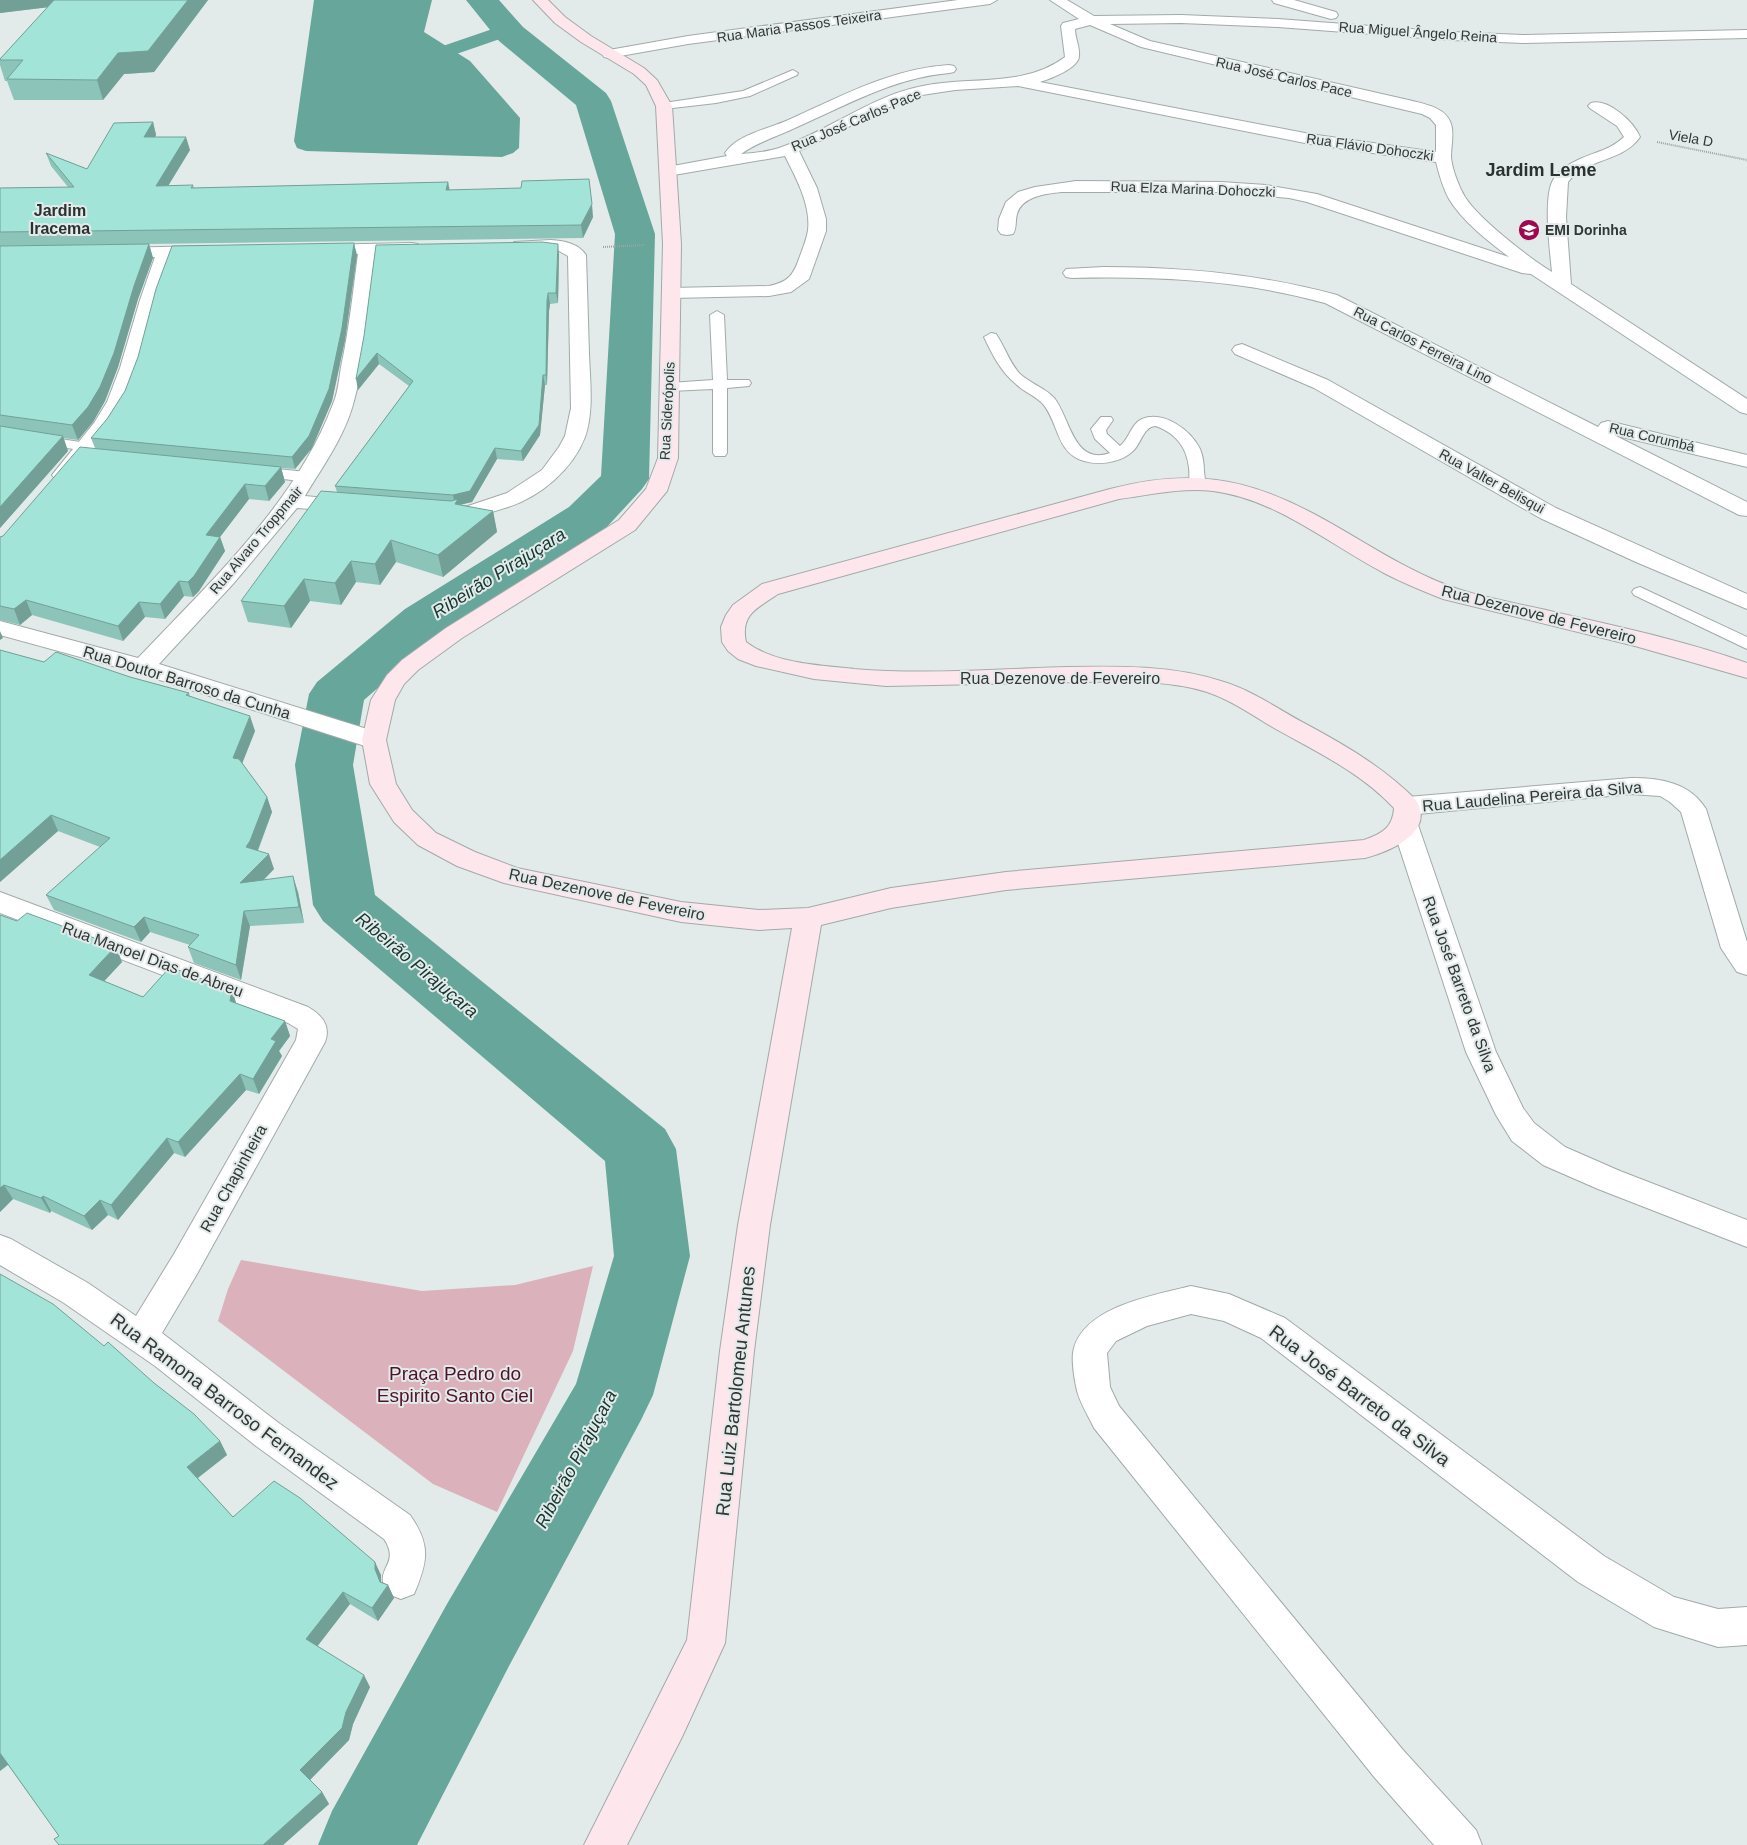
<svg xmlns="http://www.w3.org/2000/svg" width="1747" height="1845" viewBox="0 0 1747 1845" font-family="Arial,sans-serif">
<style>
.green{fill:#dbb2bc}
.water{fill:#67a69b}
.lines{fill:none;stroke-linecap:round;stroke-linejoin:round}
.canal{fill:#67a69b;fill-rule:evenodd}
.river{fill:#67a69b;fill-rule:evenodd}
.lane-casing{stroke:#a2aaa9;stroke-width:2}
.street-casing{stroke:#a2aaa9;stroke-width:2}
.secondary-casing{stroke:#a2aaa9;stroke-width:2}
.path{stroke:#9ca3a2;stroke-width:2;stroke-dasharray:1 1;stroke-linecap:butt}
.lane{fill:#fff;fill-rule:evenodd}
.street{fill:#fff;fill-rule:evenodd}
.secondary{fill:#fee6ed;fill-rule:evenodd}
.wall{fill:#8cc4ba}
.shaded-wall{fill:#72a097}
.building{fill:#a3e4d8;stroke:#72a097}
.labels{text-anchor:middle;stroke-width:4;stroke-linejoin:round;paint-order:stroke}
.far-street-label{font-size:14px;fill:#323635;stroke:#e2ebe9}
.far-poi-label{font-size:14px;font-weight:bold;fill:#323635;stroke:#e2ebe9;text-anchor:start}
.far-quarter-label{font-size:16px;font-weight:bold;fill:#2b3130;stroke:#e2ebe9}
.street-label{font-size:16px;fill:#323635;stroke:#e2ebe9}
.far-district-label{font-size:18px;font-weight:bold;fill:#2b3130;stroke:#e2ebe9}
.water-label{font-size:18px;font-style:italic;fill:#163631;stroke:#e2ebe9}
.near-park-label{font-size:19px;fill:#52112a;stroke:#e2ebe9}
.near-street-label{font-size:19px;fill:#323635;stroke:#e2ebe9}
</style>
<rect width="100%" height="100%" fill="#e2ebe9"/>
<path class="green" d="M241 1260 422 1291 515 1285 593 1266 573 1351 497 1512 433 1484 218 1321 228 1289Z"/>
<path class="water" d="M314 0H432L424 32 470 61 520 118 519 148 513 153 502 157 306 151 297 148 294 141Z"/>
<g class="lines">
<path class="canal" d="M507 24 514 26 517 30 514 34 416 68 409 70 402 68 399 64 402 60Z"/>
<path class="river" d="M466 0H499L523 27 606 93 611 101 655 234 649 479 642 489 605 529 443 631 364 700 353 765 375 895 665 1129 676 1149 690 1256 653 1395 641 1420 509 1666 417 1845H318L332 1811 447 1604 576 1384 614 1256 605 1161 323 921 313 905 295 765 309 694 317 682 405 609 569 507 601 476 615 234 576 105 499 41Z"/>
<g class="lane-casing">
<g id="lane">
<path d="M793 70 798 73 797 75 750 96 716 103 664 109 658 106 664 103 743 91Z"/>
<path d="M717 311 724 315 727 380H749L751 383 749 386 727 388V453L725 456H715L713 453V389L670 391 665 390 663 387 665 384 670 383 713 380 710 315Z"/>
<path d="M991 333 996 334C1005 347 1009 362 1020 374 1031 384 1046 388 1055 399 1070 419 1074 466 1110 453L1095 439 1091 429 1101 417H1111L1113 420 1106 430 1107 434 1120 446C1129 439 1131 424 1142 419 1163 410 1191 430 1200 449 1203 456 1204 465 1204 472 1205 478 1206 483 1202 487H1192C1188 482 1190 474 1189 468 1187 447 1175 433 1156 426 1144 426 1141 443 1134 450 1128 456 1122 459 1114 461 1103 464 1095 464 1084 461 1056 453 1059 423 1043 404 1036 396 1024 392 1016 384 1001 372 992 354 984 337Z"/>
<path d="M0 430 87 443 92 444 94 447 92 450 87 451 0 438Z"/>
<path d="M257 467 307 472 312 474 315 477 312 480 307 482 252 475 249 472 252 469Z"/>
<path d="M1640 587 1747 637V649L1634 595 1632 592 1634 589Z"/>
</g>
</g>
<g class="street-casing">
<g id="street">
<path d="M958 0H997L990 4 688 44 609 58 604 57 602 54 604 51 609 50 688 36Z"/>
<path d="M1050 0H1067L1094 16 1181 15 1278 19 1451 32 1523 35 1747 30V38L1523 43 1451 40 1278 27 1181 23 1110 24 1150 41 1404 99C1416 102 1430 104 1441 111 1458 122 1451 141 1451 157 1452 169 1459 187 1465 197 1479 219 1529 258 1552 272 1550 251 1543 198 1553 180 1558 170 1569 164 1580 159 1595 152 1612 149 1624 137L1617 126 1591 109 1588 106 1591 103C1608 98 1634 122 1640 137 1623 162 1586 158 1568 182L1566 217 1571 284 1747 399V414L1740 412 1531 274 1522 273 1307 202 1289 198 1221 192H1061C1046 194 1022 196 1017 214 1015 221 1017 228 1013 234L1007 235 1001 234 998 230 999 219 1006 202 1018 192 1035 187 1076 181 1221 182 1266 185 1317 194 1509 257C1488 241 1463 222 1449 199 1443 188 1439 174 1436 162L1310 144 1018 86 955 90 922 95 887 108 799 151 817 188 826 219V231L809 279 791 292 769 296 671 298 665 297 662 293 665 289 671 288 769 286C789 282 794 274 800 256 803 248 807 238 808 230 811 205 796 178 785 156L668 176 662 174 660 171 662 168 727 156 725 153C737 135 767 129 786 121 840 97 889 69 949 65L954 66 956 69 954 72 949 73C893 78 847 105 797 127 778 136 758 142 741 154 754 153 767 152 779 148 827 132 868 98 918 87 967 75 1022 89 1065 57L1061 26 1063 23 1079 19ZM1090 25 1141 47 1422 114 1430 118 1436 125V152L1310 134 1040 82C1050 79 1079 68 1079 56 1080 47 1075 38 1075 29Z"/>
<path d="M1272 0H1294L1336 12 1338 15 1336 18 1331 19 1274 3Z"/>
<path d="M551 240C564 241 578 243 586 255 587 288 588 321 589 354 590 381 594 411 585 437 573 469 540 497 508 507 485 514 461 524 437 518L434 513 437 508 468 506 507 493 542 470 559 447 565 436 571 408 568 256 559 251H520L514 250 511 246 514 242Z"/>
<path d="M412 243 418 244 421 248 418 252 376 254C370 303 367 354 354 401 345 436 323 466 305 496L357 501 360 506 357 511 349 512 297 508 233 584 159 664 383 734 386 740 383 746 374 748 365 746 135 672 0 635V621L138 658C209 583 296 503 333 404 338 393 339 379 341 367 349 330 353 292 358 254L318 255 312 254 309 250 312 246 318 245Z"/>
<path d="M207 246 213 247 216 251 213 255 173 257 158 300 140 368 127 402 110 430 69 479 62 481 55 479 52 475 94 423 107 402 120 368 140 300 155 257 115 258 109 257 106 253 109 249 115 248Z"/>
<path d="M1104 267C1184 267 1260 274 1337 295L1598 427 1601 423 1608 421 1747 455V467L1614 435 1747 502V516L1739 515 1325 303C1242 280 1158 276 1072 278L1066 277 1063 273 1066 269Z"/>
<path d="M1242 344 1328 380 1556 508 1747 594V609L1636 562 1540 518 1314 388 1235 354 1232 350 1235 346Z"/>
<path d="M1631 778C1660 778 1689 782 1706 809L1747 942V975L1737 972 1721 948 1681 812 1670 802 1660 796 1631 794 1407 815 1398 812 1394 806 1398 800 1407 797Z"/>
<path d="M1405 816 1414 819 1418 825 1496 1052 1523 1108 1534 1123 1565 1147 1620 1171 1747 1220V1247L1598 1189 1543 1165 1512 1141 1496 1115 1466 1052 1392 825 1396 819Z"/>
<path d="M0 892 308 1007C322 1015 331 1026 325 1042L197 1274 162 1333 280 1424 410 1515C431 1545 428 1561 414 1594L401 1599 388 1594C386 1590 384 1586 383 1582 380 1567 399 1561 384 1539L256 1446 155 1366 64 1303 0 1265V1235L11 1239 88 1283 136 1316 174 1254 296 1040 298 1029 288 1023 0 913Z"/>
<path d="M1191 1286 1229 1294 1285 1318 1604 1556 1674 1597 1718 1609 1747 1607V1645L1718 1647 1654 1627 1578 1582 1261 1338 1224 1321 1191 1314 1147 1326 1116 1341 1107 1353 1110 1387 1119 1406 1403 1750 1476 1830 1482 1845H1434L1375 1778 1094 1428C1088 1415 1078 1400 1076 1386 1074 1376 1071 1357 1074 1348 1086 1306 1155 1295 1191 1286Z"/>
</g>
</g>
<g class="secondary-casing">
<path id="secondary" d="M533 0H548L565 17 591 36 644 68 657 80 672 106 681 244 678 458 667 491 635 530 462 638 418 670 404 684 395 700 386 740 396 784 412 810 436 833 475 852 517 868 681 902 759 910 808 908 891 888 1006 872 1364 840C1381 834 1393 828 1394 808 1360 772 1317 752 1274 728 1252 715 1231 700 1207 692 1183 684 1156 683 1131 681L886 686 814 679 756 666 738 659 728 651 722 642 721 627 726 615 733 605 762 584 1110 489C1186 469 1244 476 1314 514 1363 540 1408 573 1461 590 1490 599 1520 604 1550 611 1615 626 1683 640 1747 663V678L1635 646 1443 599C1423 591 1403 583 1384 573 1329 544 1276 499 1213 491 1182 487 1150 495 1119 499L778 594C758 608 740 614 746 642 775 664 819 665 854 669 925 675 996 669 1066 667 1119 666 1173 665 1224 682 1253 691 1278 709 1304 723 1345 745 1383 767 1416 800 1436 833 1388 852 1365 858L1006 890 891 908 821 925 770 1225 754 1351 725 1643 682 1737 627 1845H584L687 1640 720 1351 738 1225 792 928 759 930 681 922 504 883 457 866 418 845 394 822 370 784 362 740 371 700 387 675 402 660 446 628 619 520 646 489 658 458 663 244 656 106 646 85 634 74 581 42 555 23Z"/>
</g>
<g class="path">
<path d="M1657 142 1747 160"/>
<path d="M603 247 644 245"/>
</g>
<use href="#lane" class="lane"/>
<use href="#street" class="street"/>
<use href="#secondary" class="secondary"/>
</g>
<g class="wall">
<path d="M0 0H208L154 72 124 74 103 100H14L7 81H5L0 65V59L48 7 0 13Z"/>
<path d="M153 122 156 135 155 137 190 150 168 186 193 185 194 188 448 182 450 190 593 217 583 238 0 246V188L68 187 51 166 46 153 87 169Z"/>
<path d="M149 244 153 258 138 299 118 367 105 401 93 422 78 440 63 438 68 451 0 528V246Z"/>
<path d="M559 254 558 303 550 304 549 311 547 385H545L540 435 523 461 497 459 472 502 460 505 493 511 497 532 443 577 396 562 380 585 356 582 341 605 310 601 291 628 248 622 241 601 337 492 335 486 409 386 379 364 358 390 364 336Z"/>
<path d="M357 255 345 340 332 401 312 448 295 469 281 468 285 482 269 501 249 499 220 537 225 551 199 591 193 597 184 596 165 619 145 617 123 641 32 615 20 625 0 620V537L3 536 95 448 91 438Z"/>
<path d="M0 650 44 662 130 677 189 693 190 696 255 731 242 763 267 797 272 812 258 851 274 869 264 880 298 892 304 923 250 926 241 980 194 963 188 947 190 945 150 932 141 942 54 910 46 895 100 847 58 831 0 882Z"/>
<path d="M0 915 122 962 104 981 143 997 232 990 236 1003 285 1021 290 1036 279 1051 282 1056 259 1094 246 1090 185 1157 174 1153 118 1220 108 1215 92 1230 51 1211 50 1213 13 1199 0 1212Z"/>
<path d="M220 1441 227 1455 198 1478 233 1517 381 1575V1582L388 1585 394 1598 378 1621 350 1604 317 1646 370 1687 353 1724 349 1740 310 1780 322 1792 329 1804 283 1845H59V1836L8 1765 0 1771Z"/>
</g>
<g class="shaded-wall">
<path d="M0 0H74L75 4 0 13Z"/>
<path d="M188 0H208L154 72 124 74 103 100 97 80 118 53Z"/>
<path d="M153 122 156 135 148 150 144 137Z"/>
<path d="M186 137 190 150 160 199 156 186Z"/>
<path d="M448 182 450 196 446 190Z"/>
<path d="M592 204 593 217 583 238 581 225Z"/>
<path d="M354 243 357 255 345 340 332 401 312 448 295 469 292 457Z"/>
<path d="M149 244 153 258 138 299 118 367 105 401 93 422 78 440 72 425 134 286Z"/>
<path d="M558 244 559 254 558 303 556 293Z"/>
<path d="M548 293 550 304 549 311 547 385 546 375 547 301Z"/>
<path d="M377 353 379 364 358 390 356 379Z"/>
<path d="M543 375 545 385 540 435 523 461 521 451Z"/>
<path d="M63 436 68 451 0 528V507Z"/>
<path d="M495 448 497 459 472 502 459 505V526L453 495Z"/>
<path d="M281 467 285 482 269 501 265 486Z"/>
<path d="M245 484 249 499 220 537 225 551 199 591 193 597 188 582 206 535Z"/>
<path d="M493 511 497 532 443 577 438 555Z"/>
<path d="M391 540 396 562 380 585 375 564Z"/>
<path d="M351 561 356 582 341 605 335 583Z"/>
<path d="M304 579 310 601 291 628 284 606Z"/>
<path d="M179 581 184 596 165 619 160 604Z"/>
<path d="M26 600 32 615 20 625 14 609Z"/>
<path d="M139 602 145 617 123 641 118 626Z"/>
<path d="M0 631 3 638 0 640Z"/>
<path d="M250 716 255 731 238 774 233 758Z"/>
<path d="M267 797 272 812 255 857 246 847Z"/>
<path d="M51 815 58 831 0 882V860Z"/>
<path d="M269 854 274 869 245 898 240 883Z"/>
<path d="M293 876 298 892 304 923 299 907Z"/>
<path d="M244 911 250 926 241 980 236 965Z"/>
<path d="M144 917 150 932 141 942 134 927Z"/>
<path d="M116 946 122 962 96 990 89 975Z"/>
<path d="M232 990 237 1006 230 1001Z"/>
<path d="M285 1021 290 1036 279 1051 282 1056 259 1094 253 1079 271 1039Z"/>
<path d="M240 1074 246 1090 185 1157 178 1142Z"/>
<path d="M167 1138 174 1153 118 1220 111 1205Z"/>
<path d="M4 1185 13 1199 0 1212V1188Z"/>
<path d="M43 1196 51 1211 50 1213 41 1198Z"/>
<path d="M100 1200 108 1215 92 1230 84 1216Z"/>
<path d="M220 1441 227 1455 195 1480 187 1467Z"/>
<path d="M375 1562 381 1575V1582L388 1585 394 1598 378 1621 372 1608Z"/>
<path d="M343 1592 350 1604 313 1652 306 1639Z"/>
<path d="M364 1675 370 1687 353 1724 349 1740 308 1782 300 1770 346 1712Z"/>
<path d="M0 1753 10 1763 0 1771Z"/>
<path d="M322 1792 329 1804 283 1845H263Z"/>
</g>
<g class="building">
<path d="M54 0H188L148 51 118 53 97 80 7 79 23 60H0V59Z"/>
<path d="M153 122 144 137H186L156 186 193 185 191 188 448 182 446 190 521 188 522 181 589 179 592 204 581 225 0 232V188L74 187 46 153 87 169 114 123Z"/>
<path d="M542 242 558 244 556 293H548L547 301 546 375H543L539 425 521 451 495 448 470 491 453 495 335 486 413 381 377 353 356 379 364 336 376 245Z"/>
<path d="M354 243 342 328 329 389 309 436 292 457 91 438 107 419 125 391 138 357 156 289 172 246Z"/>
<path d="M149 244 134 286 114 353 100 387 88 407 72 425 0 415V246Z"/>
<path d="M0 426 63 436 0 507Z"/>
<path d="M80 447 281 467 265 486 245 484 206 535 220 537 194 576 188 582 179 581 160 604 139 602 118 626 26 600 14 609 0 606V537L3 536Z"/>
<path d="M321 491 451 501 458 499 455 504 493 511 438 555 391 540 375 564 351 561 335 583 304 579 284 606 241 601Z"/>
<path d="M0 650 44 662 56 652 130 677 189 693 186 695 250 716 233 758 239 759 267 797 250 841 246 847 269 854 240 883 293 876 299 907 244 911 236 965 188 947 199 935 144 917 134 927 46 895 110 838 51 815 0 860Z"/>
<path d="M27 913 116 946 89 975 143 997 170 967 232 990 230 1001 285 1021 271 1039 276 1041 253 1079 240 1074 178 1142 167 1138 111 1205 100 1200 84 1216 43 1196 41 1198 4 1185 0 1188V915L17 921Z"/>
<path d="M0 1274 53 1304 104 1346 108 1342 154 1383 194 1414 220 1441 187 1467 233 1517 274 1481 300 1498 375 1562V1569L380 1582 388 1585 372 1608 343 1592 306 1639 364 1675 346 1712 342 1728 300 1770 322 1792 263 1845H59L54 1839 59 1836 0 1753Z"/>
</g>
<defs>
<g id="school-disc" transform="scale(1.125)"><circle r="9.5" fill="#9f084e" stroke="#e2ebe9"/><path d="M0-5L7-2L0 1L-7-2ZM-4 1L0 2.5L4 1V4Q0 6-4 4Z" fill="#fff"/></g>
</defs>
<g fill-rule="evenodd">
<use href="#school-disc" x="1529" y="230"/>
</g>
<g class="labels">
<g class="far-street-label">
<text transform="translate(799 26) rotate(-8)" y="5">Rua Maria Passos Teixeira</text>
<text transform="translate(1418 32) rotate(4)" y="5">Rua Miguel Ângelo Reina</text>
<text transform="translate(1284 77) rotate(13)" y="5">Rua José Carlos Pace</text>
<text transform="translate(856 120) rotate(-23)" y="5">Rua José Carlos Pace</text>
<text transform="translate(1691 138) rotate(10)" y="5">Viela D</text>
<text transform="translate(1370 147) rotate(8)" y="5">Rua Flávio Dohoczki</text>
<text transform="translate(1193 189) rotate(2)" y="5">Rua Elza Marina Dohoczki</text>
<text transform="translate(1423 345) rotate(27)" y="5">Rua Carlos Ferreira Lino</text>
<text transform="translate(667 411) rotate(-87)" y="5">Rua Siderópolis</text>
<text transform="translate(1652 437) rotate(13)" y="5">Rua Corumbá</text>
<text transform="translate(1492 481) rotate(29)" y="5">Rua Valter Belisqui</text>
<text transform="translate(256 540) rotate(-50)" y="5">Rua Alvaro Troppmair</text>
</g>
<g class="far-poi-label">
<text x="1545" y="235">EMI Dorinha</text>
</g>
<g class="far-quarter-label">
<text x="60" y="216">Jardim<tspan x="60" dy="18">Iracema</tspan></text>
</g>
<g class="street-label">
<text transform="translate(1539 614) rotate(14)" y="6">Rua Dezenove de Fevereiro</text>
<text x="1060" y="684">Rua Dezenove de Fevereiro</text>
<text transform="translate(187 682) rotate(17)" y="6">Rua Doutor Barroso da Cunha</text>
<text transform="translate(1532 796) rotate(-5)" y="6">Rua Laudelina Pereira da Silva</text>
<text transform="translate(607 894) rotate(12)" y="6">Rua Dezenove de Fevereiro</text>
<text transform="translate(153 959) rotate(20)" y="6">Rua Manoel Dias de Abreu</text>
<text transform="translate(1460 984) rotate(70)" y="6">Rua José Barreto da Silva</text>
<text transform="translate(233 1178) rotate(-61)" y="6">Rua Chapinheira</text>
</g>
<g class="far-district-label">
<text x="1541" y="176">Jardim Leme</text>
</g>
<g class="water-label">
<text transform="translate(499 573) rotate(-32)" y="6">Ribeirão Pirajuçara</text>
<text transform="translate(417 965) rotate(40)" y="6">Ribeirão Pirajuçara</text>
<text transform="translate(576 1459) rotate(-62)" y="6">Ribeirão Pirajuçara</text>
</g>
<g class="near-park-label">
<text x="455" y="1380">Praça Pedro do<tspan x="455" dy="22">Espirito Santo Ciel</tspan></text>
</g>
<g class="near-street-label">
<text transform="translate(735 1391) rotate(-84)" y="7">Rua Luiz Bartolomeu Antunes</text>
<text transform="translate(1360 1395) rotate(37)" y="7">Rua José Barreto da Silva</text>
<text transform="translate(225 1401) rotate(37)" y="7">Rua Ramona Barroso Fernandez</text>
</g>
</g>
</svg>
